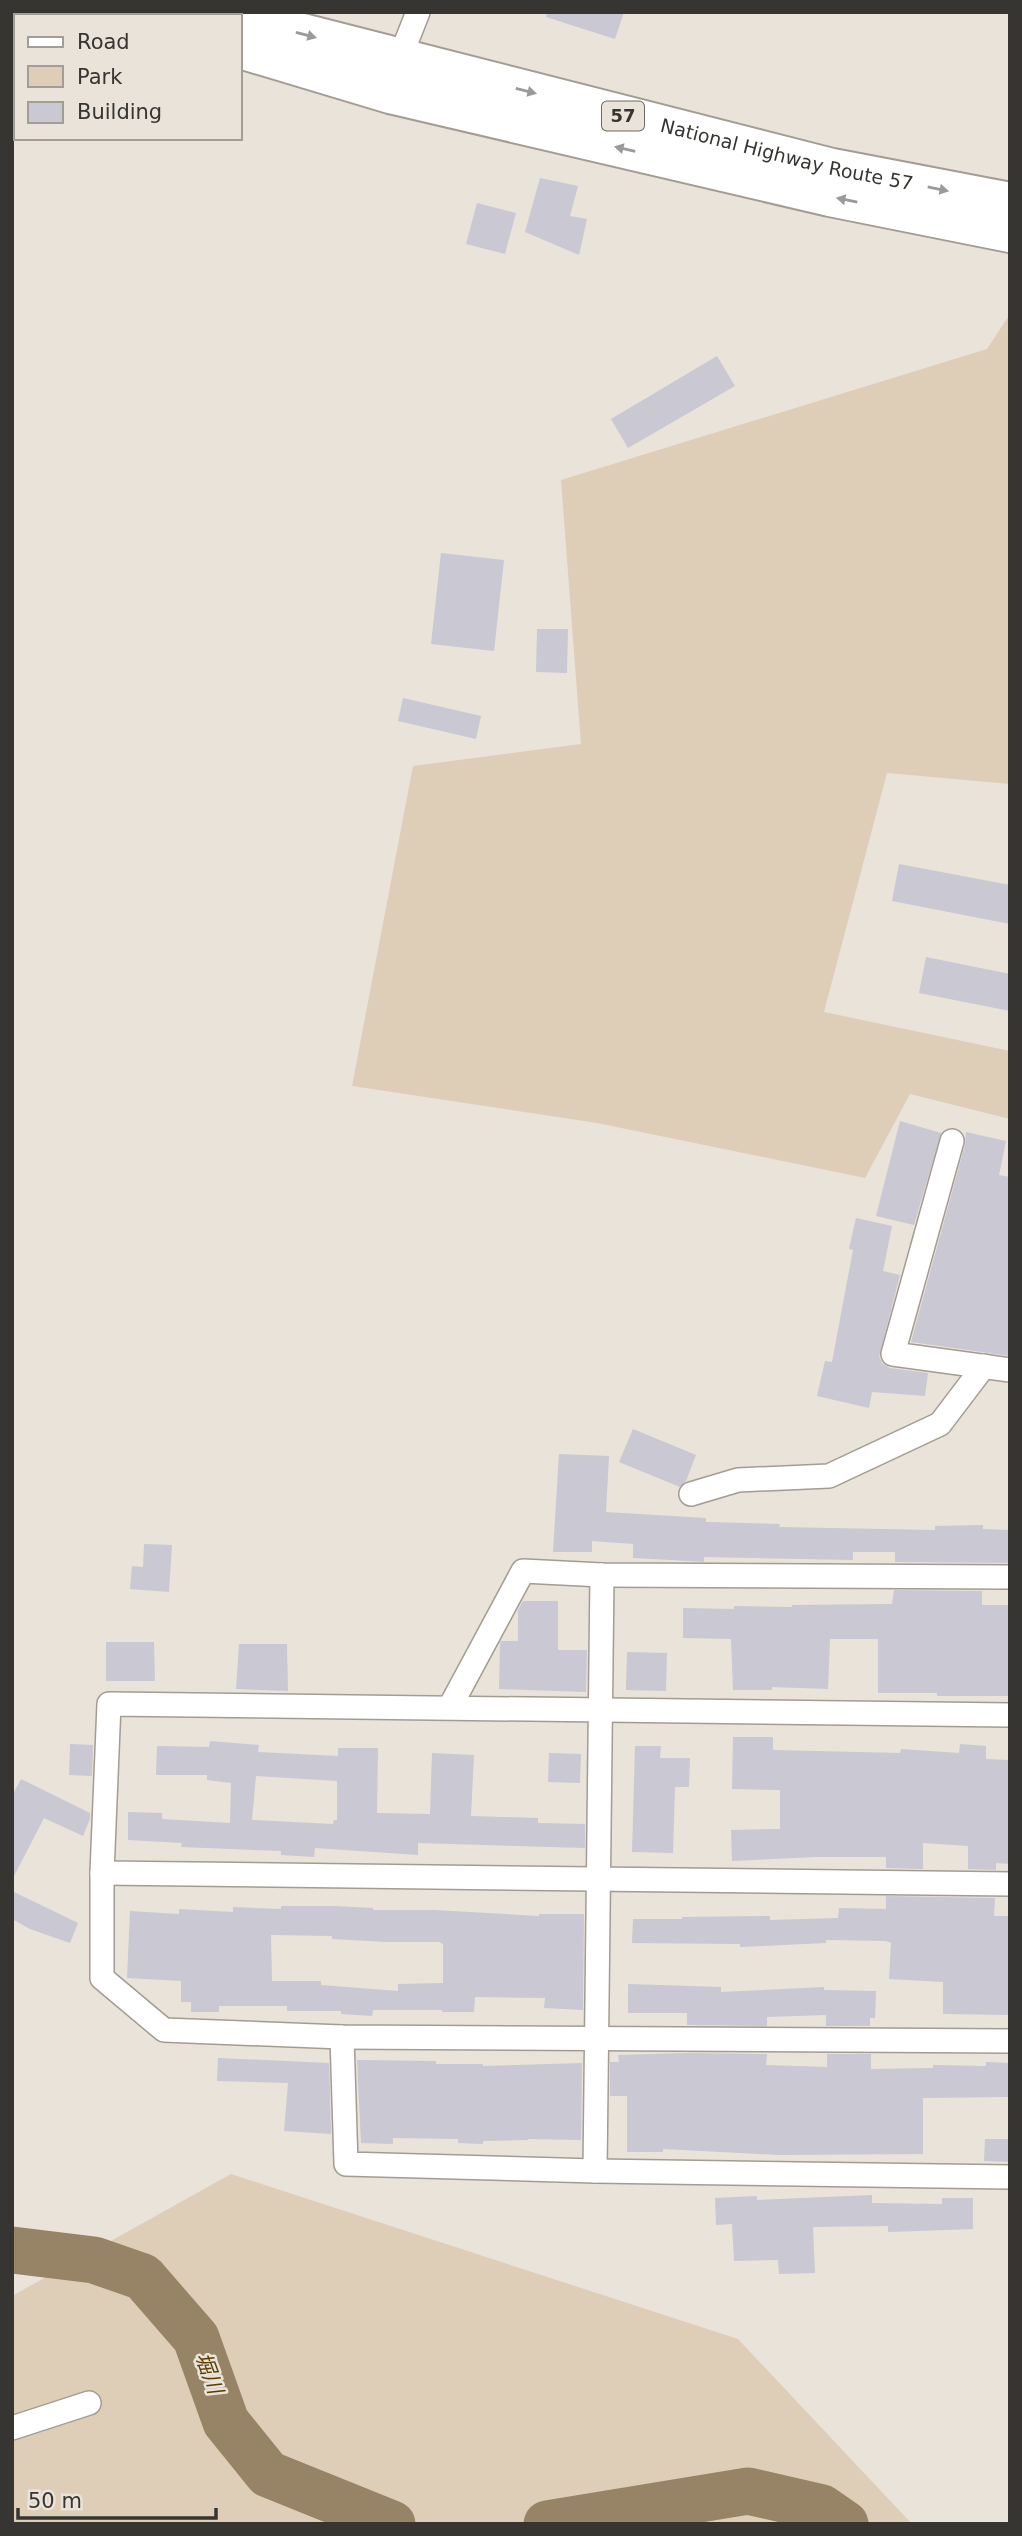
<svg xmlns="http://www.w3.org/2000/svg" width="1022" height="2536" viewBox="0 0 1022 2536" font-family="'DejaVu Sans','Noto Sans JP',sans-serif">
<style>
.green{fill:#dfceb7}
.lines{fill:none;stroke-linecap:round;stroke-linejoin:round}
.river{stroke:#978366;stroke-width:47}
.building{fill:#c9c8d3;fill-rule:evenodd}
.minor-casing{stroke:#a29c93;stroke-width:26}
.trunk-casing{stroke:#a29c93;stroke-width:42}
.minor{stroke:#fff;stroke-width:23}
.trunk{stroke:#fff;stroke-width:38}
.oneway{fill:#9b9a98}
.labels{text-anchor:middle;stroke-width:5;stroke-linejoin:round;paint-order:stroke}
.shield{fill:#e9e3d9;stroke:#6c6963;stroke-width:2}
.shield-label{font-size:18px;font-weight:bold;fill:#373531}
.street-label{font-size:19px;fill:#373531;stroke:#e9e3d9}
.water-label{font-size:21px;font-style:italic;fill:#5b3d04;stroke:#e9e3d9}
</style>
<rect width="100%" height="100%" fill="#e9e3d9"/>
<g class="green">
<path d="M1010 314V784L887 773 824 1012 1010 1051V1119L910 1094 865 1178 597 1123 352 1086 413 766 581 744 561 480 987 349Z"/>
<path d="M231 2174 738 2339 912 2524H12V2296Z"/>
</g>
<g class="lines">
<g class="river">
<path d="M12 2250 94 2260 143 2277 196 2338 226 2422 268 2474 392 2524"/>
<path d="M547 2524 748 2491 822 2508 845 2524"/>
</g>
</g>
<g class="building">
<path d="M547 12H624L615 39 546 17Z"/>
<path d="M540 178 578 186 570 216 587 219 579 255 525 232Z"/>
<path d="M477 203 516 213 505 254 466 244Z"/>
<path d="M717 356 735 386 628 448 611 419Z"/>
<path d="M441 553 504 560 494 651 431 644Z"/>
<path d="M537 629H568L567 673 536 672Z"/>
<path d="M403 698 481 716 476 739 398 721Z"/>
<path d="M899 864 1010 885V924L892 901Z"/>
<path d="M926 957 1010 974V1011L919 993Z"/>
<path d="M900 1121 941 1133 914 1225 876 1216Z"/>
<path d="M966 1132 1006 1141 999 1175 1010 1177V1356L911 1342 965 1145Z"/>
<path d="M856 1218 892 1226 883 1271 900 1275 879 1357 883 1364 890 1368 928 1373 925 1396 872 1392 869 1408 817 1396 825 1361 832 1362 853 1250 849 1249Z"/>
<path d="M633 1429 696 1455 686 1481 680 1487 619 1462Z"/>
<path d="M559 1454 609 1456 606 1512 706 1518V1522L780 1524 779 1527 935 1530V1526L983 1525V1529L1010 1530V1563L895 1562V1552H853V1560L704 1557V1562L690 1561 633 1558V1544L592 1541V1552H553Z"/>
<path d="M144 1544 172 1545 169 1592 130 1589 132 1566 143 1567Z"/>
<path d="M894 1590 982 1591V1605H1010V1696H937V1693H878V1639H830L828 1689 772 1687V1690H733L731 1639 683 1638V1608L734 1609V1606L792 1607V1605L892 1604Z"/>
<path d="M523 1601H558V1650H587L586 1692 499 1689 500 1643 501 1641H518V1610Z"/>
<path d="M106 1642H154L155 1681H106Z"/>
<path d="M239 1644H287L288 1691 236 1689Z"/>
<path d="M627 1652 667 1653 666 1691 626 1690Z"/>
<path d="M733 1737H773V1750L900 1753 901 1749 959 1753 960 1744 986 1746V1759L1010 1760 1009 1864 996 1863V1870L968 1869V1846L923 1843V1869L886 1868V1857H816L732 1861 731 1830 780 1829V1790L732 1789Z"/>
<path d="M210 1741 259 1745 258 1752 338 1756V1748H378L377 1813 430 1814 432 1753 474 1755 471 1816 538 1818V1823L585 1824V1848L418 1843V1855L315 1848 314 1857 281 1855V1851L181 1847 182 1843 128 1840V1812L162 1813V1819L230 1823 231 1783 207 1780V1775H156L157 1746 209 1747ZM256 1776 337 1781V1820H334L333 1824 252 1820Z"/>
<path d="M70 1744 93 1745 92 1776 69 1775Z"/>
<path d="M635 1746H661L660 1758H690L689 1787H675L673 1853 632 1852Z"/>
<path d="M549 1753 581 1754 580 1783 548 1782Z"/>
<path d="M21 1779 90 1813V1819L83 1836 44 1818 12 1880V1796Z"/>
<path d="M12 1891 78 1923 70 1943 30 1929 12 1919Z"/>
<path d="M886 1896 995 1898 994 1916H1010V2015L943 2014V1982L889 1979 891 1943 886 1941 826 1940V1943L740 1947V1944L632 1943 633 1919H682V1917L770 1916V1920L838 1918 839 1908 886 1909Z"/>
<path d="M281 1906H334L373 1908V1910H434L539 1916V1914H584L583 2010 544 2008 545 1998 475 1997 474 2012H442V2010H373L372 2016 341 2014V2011H287V2006H219V2012H191V2002H181V1981L127 1978 130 1911 179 1914V1909L233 1912V1907L281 1909ZM271 1935 332 1936V1939L387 1942H439L443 1944V1983L398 1984V1991L321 1985V1981H272Z"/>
<path d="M628 1984 721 1987V1992L824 1987V1990L876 1991 875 2018H870V2026H826V2015L767 2017V2026L687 2025V2013H628Z"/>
<path d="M686 2053 767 2054 766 2065 827 2067V2054H871V2069L933 2068V2065L986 2066V2062L1010 2063V2097L923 2098V2154L779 2155 663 2149V2152H627V2096H610V2062H619L618 2055Z"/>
<path d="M218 2058 329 2063 331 2134 284 2131 288 2083 217 2081Z"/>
<path d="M357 2060 436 2061V2064H483V2066L582 2063 581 2140 528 2139V2140L483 2141V2144L458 2143V2139L393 2138V2144L361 2143Z"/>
<path d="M985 2139H1010V2162L984 2161Z"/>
<path d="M872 2195V2203L942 2204V2198H973V2229L888 2232V2226L813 2227 815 2273 779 2274 778 2260 734 2261 732 2224 716 2225 715 2198 757 2196V2200Z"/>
</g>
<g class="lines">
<g class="minor-casing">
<g id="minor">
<path d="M396 68 418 12"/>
<path d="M952 1141 893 1354 1010 1370"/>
<path d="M691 1494 738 1480 829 1476 940 1424 984 1366"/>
<path d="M451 1705 523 1571 602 1575 1010 1577"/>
<path d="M1010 1715C709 1712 409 1705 109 1704L102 1873V1978L164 2030 342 2037 1010 2041"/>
<path d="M102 1873 1010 1884"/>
<path d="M342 2037 346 2164 595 2171 1010 2177"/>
<path d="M595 2171 602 1575"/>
<path d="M12 2428 89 2403"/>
</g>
</g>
<g class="trunk-casing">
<g id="trunk">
<path d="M120 12 131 16"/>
<path id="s1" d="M240 17 832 168 1010 202"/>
<path d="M240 49 390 94 830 197 1010 233"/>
</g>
</g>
<use href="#minor" class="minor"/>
<use href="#trunk" class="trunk"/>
</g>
<defs><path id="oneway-solid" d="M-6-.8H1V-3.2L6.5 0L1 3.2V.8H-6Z" transform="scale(1.75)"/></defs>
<g class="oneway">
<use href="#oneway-solid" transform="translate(306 35) rotate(15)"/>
<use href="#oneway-solid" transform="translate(526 91) rotate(14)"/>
<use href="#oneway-solid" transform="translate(625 149) rotate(-167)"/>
<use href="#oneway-solid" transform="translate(938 189) rotate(11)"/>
<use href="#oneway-solid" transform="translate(847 200) rotate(-169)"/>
</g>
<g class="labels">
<rect class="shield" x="602" y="101.5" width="42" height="29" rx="5"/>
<g class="shield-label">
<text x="623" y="122">57</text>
</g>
<g class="street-label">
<text dy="7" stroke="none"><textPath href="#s1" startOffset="564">National Highway Route 57</textPath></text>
</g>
<g class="water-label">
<text transform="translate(209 2373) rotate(70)" y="7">堀川</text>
</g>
</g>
<rect width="1022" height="2536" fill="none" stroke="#373531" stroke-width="28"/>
<rect x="14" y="14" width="228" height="126" fill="#e9e3d9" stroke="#a29d96" stroke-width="2"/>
<rect x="28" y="37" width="35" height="10" fill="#ffffff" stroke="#a29d96" stroke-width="2"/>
<text x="77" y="49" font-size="21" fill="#373531">Road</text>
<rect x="28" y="66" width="35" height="21" fill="#dfceb7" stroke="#a29d96" stroke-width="2"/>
<text x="77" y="84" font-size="21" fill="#373531">Park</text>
<rect x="28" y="102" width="35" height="21" fill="#c9c8d3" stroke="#a29d96" stroke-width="2"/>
<text x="77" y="119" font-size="21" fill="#373531">Building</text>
<path d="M18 2508v10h198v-10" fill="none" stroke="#373531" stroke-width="3.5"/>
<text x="28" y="2508" font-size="21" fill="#373531" stroke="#e9e3d9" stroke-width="5" paint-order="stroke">50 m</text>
</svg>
